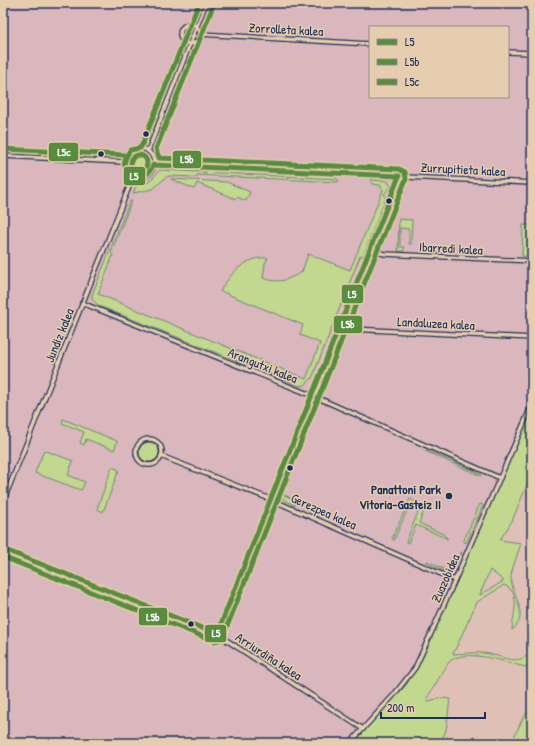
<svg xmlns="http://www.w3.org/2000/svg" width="535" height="746" viewBox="0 0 535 746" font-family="'Patrick Hand',sans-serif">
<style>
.built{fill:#d9b7bc;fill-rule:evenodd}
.green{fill:#c1d88e;stroke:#6e8476;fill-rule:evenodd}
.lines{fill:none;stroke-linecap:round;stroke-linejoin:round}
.minor-casing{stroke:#1b2f5e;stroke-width:6}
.minor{stroke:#e7cdaf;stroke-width:3.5}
.bus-1-casing{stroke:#e7cdaf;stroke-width:8}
.bus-2-casing{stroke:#e7cdaf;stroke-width:8}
.bus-3-casing{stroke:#e7cdaf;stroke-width:8}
.bus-1{stroke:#588d3e;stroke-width:5}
.bus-2{stroke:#588d3e;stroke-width:5}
.bus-3{stroke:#588d3e;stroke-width:5}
.bus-dot{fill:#1b2f5e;stroke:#e7cdaf;stroke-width:1.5}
.labels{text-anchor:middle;stroke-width:3;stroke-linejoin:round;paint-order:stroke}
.street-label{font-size:13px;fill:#1b2f5e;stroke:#e7cdaf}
.poi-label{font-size:13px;font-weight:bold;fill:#1b2f5e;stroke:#e7cdaf;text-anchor:end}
.line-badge{stroke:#e7cdaf;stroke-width:1.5}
.badge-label{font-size:11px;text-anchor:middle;font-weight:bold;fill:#fff}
</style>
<rect width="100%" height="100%" fill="#dfc0b7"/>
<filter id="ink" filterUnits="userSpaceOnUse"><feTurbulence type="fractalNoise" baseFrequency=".025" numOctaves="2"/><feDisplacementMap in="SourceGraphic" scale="8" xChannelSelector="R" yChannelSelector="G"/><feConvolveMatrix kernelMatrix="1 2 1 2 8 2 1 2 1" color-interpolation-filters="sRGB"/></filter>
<g filter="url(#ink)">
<path class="built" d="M3 3H532V410L423 657 406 685 353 743H3ZM370 27H508V97H370Z"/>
<g class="green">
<path d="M201 3H205L196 24 193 23Z"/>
<path d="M184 45 187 47 148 143 145 142Z"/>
<circle cx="139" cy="162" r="13"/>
<path d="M160 170 337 179 339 180 338 182 197 175 196 177 168 176 165 178 153 189 133 193 137 185 149 182Z"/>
<path d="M171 179 227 182 250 192 246 201 237 197 236 199 197 183 194 189Z"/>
<path d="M371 180 387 181 391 186 384 194 386 197 363 256H360L312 378 305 385 300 386 99 306 92 299V295L129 203 132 200 111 253 113 255 98 294 306 379 320 343 300 335 303 325 220 291C231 273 246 256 268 258L265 263 263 278C280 284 287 280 302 272L308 254 350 270 383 190 380 185 372 184Z"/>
<path d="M399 219 412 220 411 244H409V229L400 228V247H404V251H398Z"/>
<path d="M523 225H532V257L522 256Z"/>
<path d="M532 410V473L512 521 500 540 521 543C519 551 510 572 511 580 513 596 530 616 512 630 512 617 523 593 504 585L477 602 453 654C463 654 472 652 482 653 502 654 516 669 532 651V663L525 667C506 662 466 648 450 661 447 664 431 692 427 698L428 701 441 698 450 699 446 730 442 740 476 743H353L406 685 423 657ZM490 570 504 581 480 595V594Z"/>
<path d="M63 419 117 441 114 450 86 439 84 445 80 443 84 432 62 423Z"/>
<circle cx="149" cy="452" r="10"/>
<path d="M44 450 73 461 68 475 85 482 81 490 35 473Z"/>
<path d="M426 450 481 474V476L425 451Z"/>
<path d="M112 467 119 470 103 512 97 509Z"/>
<path d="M279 490 283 491 282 494 297 501 295 505 284 500Z"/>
<path d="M410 499 424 506 425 508 419 523 443 534 448 539 416 525 408 543 406 542 419 510 409 506 394 540 392 539Z"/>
<path d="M480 504 483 505 466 543 463 542Z"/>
<path d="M461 552 462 553C451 578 449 573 427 563V561L446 570 451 569Z"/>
<path d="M532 707V743H497L507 742 514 737 523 718Z"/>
</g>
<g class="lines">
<g class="minor-casing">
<g id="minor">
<circle cx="190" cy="34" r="10"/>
<path d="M200 34 370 44"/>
<path d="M508 52 532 53"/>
<path d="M140 148 199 3"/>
<circle cx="139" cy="163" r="15"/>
<path d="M148 151 206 3"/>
<path d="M3 156 124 162"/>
<path d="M153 165 532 183"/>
<path d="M369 250 385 254 532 261"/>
<path d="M82 303 311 395 500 478"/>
<path d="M339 326 352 329 532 338"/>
<circle cx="149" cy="452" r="13"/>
<path d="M161 456 270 499 455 580"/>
<path d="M3 502 133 177"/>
<path d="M3 549 217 634 363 729"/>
<path d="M217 634 399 176"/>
<path d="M350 743 393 696 415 668 439 616 532 405"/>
</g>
</g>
<use href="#minor" class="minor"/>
<g class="bus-1-casing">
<path id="bus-1" d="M3 549 217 634 399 176 153 165C149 176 142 179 131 175 121 166 124 160 130 150L140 148 142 145 199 3"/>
</g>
<g class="bus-2-casing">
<path id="bus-2" d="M3 557 214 641 222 639 406 179 405 172 399 169 159 158 156 149 213 6"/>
</g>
<g class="bus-3-casing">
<g id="bus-3">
<path d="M3 149 124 155"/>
<circle cx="139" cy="163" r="8"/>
</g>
</g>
<use href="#bus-1" class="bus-1"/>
<use href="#bus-2" class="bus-2"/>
<use href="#bus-3" class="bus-3"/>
</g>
</g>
<g class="bus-dot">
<circle cx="146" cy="134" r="3.5"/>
<circle cx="101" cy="154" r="3.5"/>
<circle cx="389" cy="201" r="3.5"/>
<circle cx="290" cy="468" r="3.5"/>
<circle cx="449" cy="496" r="4"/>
<circle cx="191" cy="624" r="3.5"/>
</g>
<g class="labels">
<g class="street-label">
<text transform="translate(286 29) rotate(3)" y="5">Zorrolleta kalea</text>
<text transform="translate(463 169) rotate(3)" y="5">Zurrupitieta kalea</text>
<text transform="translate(451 248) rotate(3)" y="5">Ibarredi kalea</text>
<text transform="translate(436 323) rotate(3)" y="5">Landaluzea kalea</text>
<text transform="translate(59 335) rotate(-68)" y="5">Jundiz kalea</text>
<text transform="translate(263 365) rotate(22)" y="5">Arangutxi kalea</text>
<text transform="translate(324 511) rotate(24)" y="5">Gerezpea kalea</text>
<text transform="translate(445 578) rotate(-66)" y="5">Zuazobidea</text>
<text transform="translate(269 656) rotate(33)" y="5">Arriurdiña kalea</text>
</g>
<g class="poi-label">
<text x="441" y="494">Panattoni Park<tspan x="441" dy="15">Vitoria-Gasteiz II</tspan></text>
</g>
</g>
<g class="line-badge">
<rect x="48" y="142" width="31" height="20" rx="4" fill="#588d3e"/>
<rect x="172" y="150" width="30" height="19" rx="4" fill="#588d3e"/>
<rect x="123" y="166" width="23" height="20" rx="4" fill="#588d3e"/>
<rect x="341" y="284" width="23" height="20" rx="4" fill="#588d3e"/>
<rect x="333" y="315" width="30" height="19" rx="4" fill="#588d3e"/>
<rect x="138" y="607" width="30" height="19" rx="4" fill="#588d3e"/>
<rect x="204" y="624" width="23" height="19" rx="4" fill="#588d3e"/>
</g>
<g class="badge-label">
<text x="64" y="156">L5c</text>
<text x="187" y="163">L5b</text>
<text x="134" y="180">L5</text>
<text x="352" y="298">L5</text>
<text x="348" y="328">L5b</text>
<text x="153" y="621">L5b</text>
<text x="216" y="637">L5</text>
</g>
<rect width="535" height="746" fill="none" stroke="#e7cdaf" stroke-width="16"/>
<rect x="8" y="8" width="519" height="730" fill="none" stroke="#1b2f5e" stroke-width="1.5" filter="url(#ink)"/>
<rect x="369" y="26" width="140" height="72" fill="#e7cdaf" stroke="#958e8f"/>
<rect x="377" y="39" width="20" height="6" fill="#588d3e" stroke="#958e8f"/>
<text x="405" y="46" font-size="12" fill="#1b2f5e">L5</text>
<rect x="377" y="59" width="20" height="6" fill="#588d3e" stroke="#958e8f"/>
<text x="405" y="66" font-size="12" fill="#1b2f5e">L5b</text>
<rect x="377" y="79" width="20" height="6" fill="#588d3e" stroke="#958e8f"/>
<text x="405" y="86" font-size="12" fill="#1b2f5e">L5c</text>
<path d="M381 712v6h104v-6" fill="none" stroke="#1b2f5e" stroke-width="2"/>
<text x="387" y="712" font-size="12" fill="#1b2f5e" stroke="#e7cdaf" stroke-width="3" paint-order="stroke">200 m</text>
</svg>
